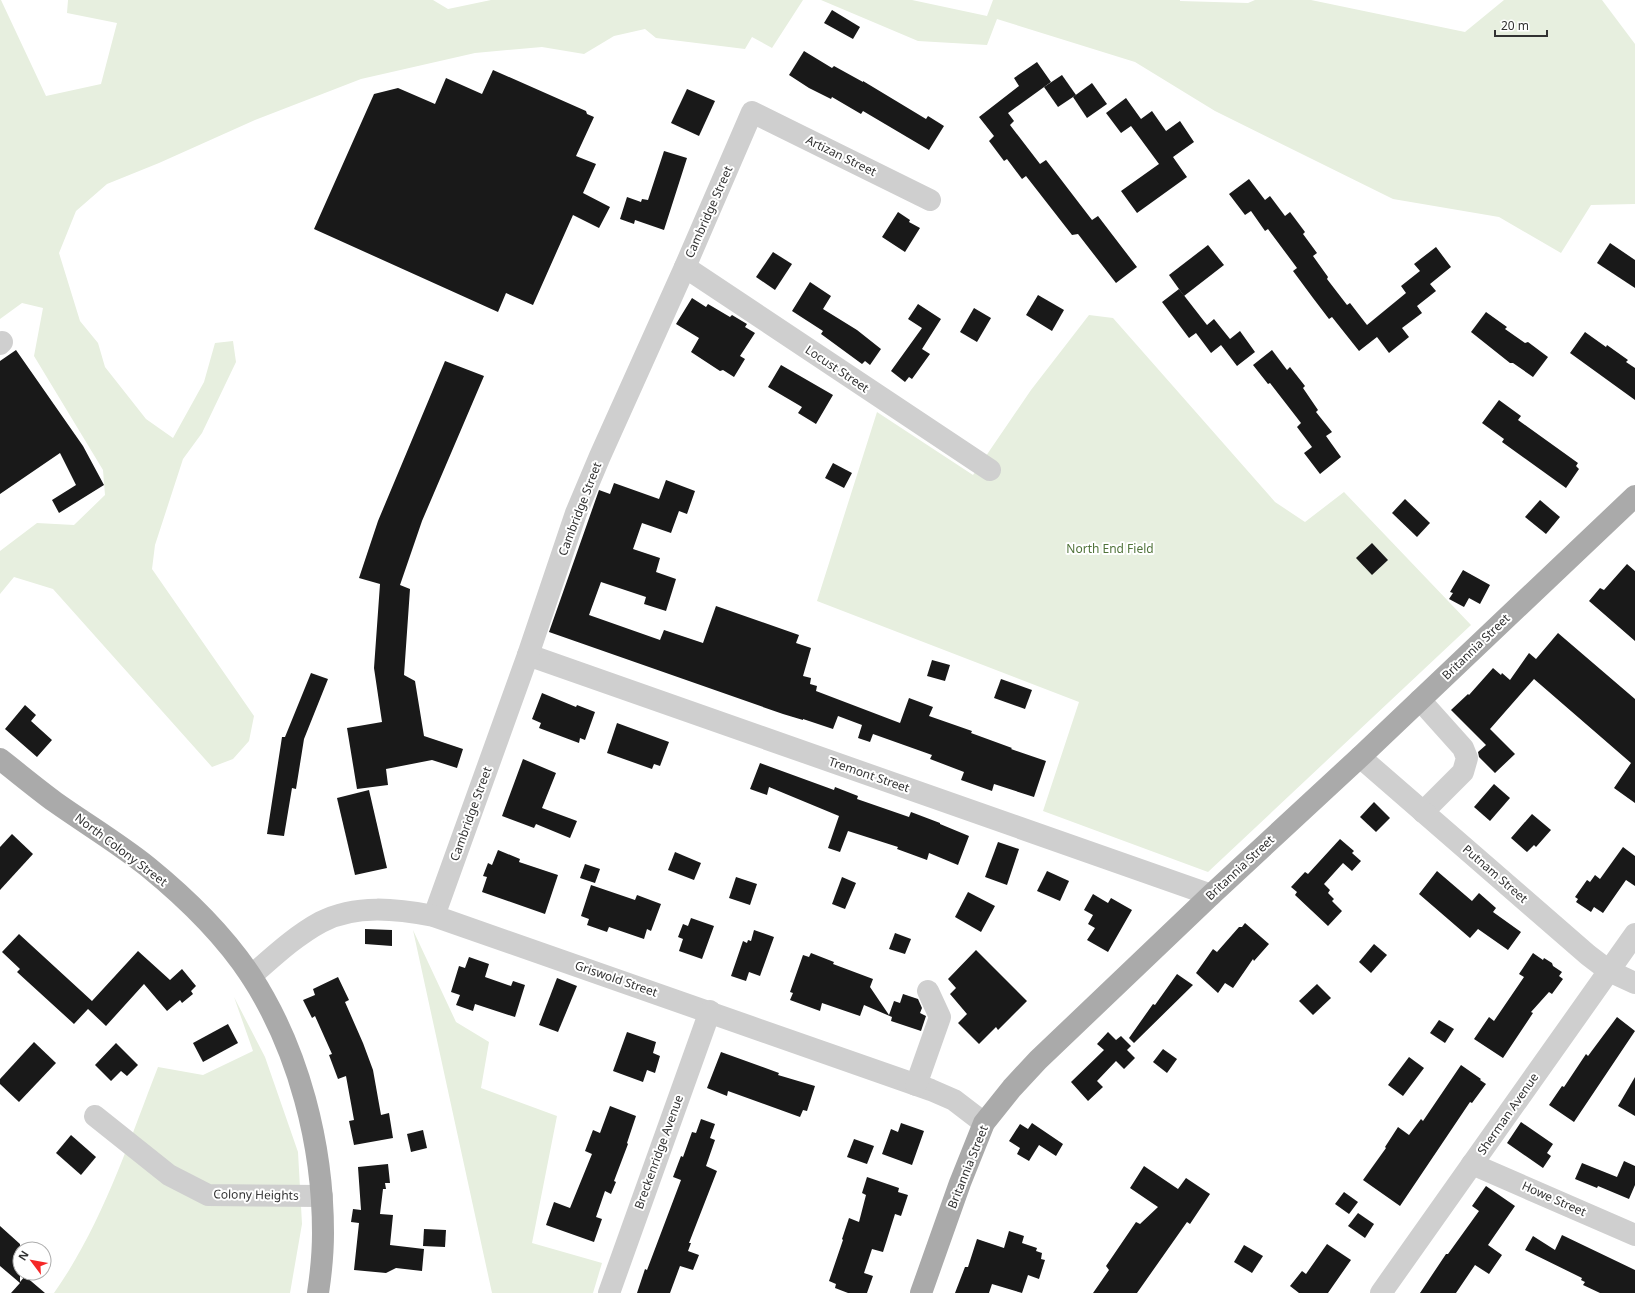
<svg xmlns="http://www.w3.org/2000/svg" width="1635" height="1293" viewBox="0 0 1635 1293" font-family="'Noto Sans',sans-serif">
<style>
.green{fill:#e7efdf}
.building{fill:#191919}
.lines{fill:none;stroke-linecap:round;stroke-linejoin:round}
.minor{stroke:#cfcfcf;stroke-width:22}
.major{stroke:#aaa;stroke-width:22}
.labels{text-anchor:middle;stroke-width:4;stroke-linejoin:round;paint-order:stroke}
.street-label{font-size:12px;fill:#323232;stroke:#fff}
.park-label{font-size:12px;fill:#50733a;stroke:#fff}
</style>
<rect width="100%" height="100%" fill="#fff"/>
<g class="green">
<path d="M0 0H1L46 96 101 84 117 23 67 13 68 0H433L448 9 491 0H803L772 48 752 37 745 49 656 38 645 29 614 36 584 54 542 47 475 53 361 79 255 120 159 163 107 184 76 211 59 253 80 321 98 343 105 367 146 419 173 438 204 382 215 343 233 341 236 362 202 433 183 459 155 545 152 569 254 716 249 741 233 759 212 767 53 589 14 577 0 594V551L37 523 74 525 105 495 103 470 34 356 43 308 22 303 0 319Z"/>
<path d="M821 0H912L987 16 993 0H1180V1L1248 3 1255 0H1311L1465 32 1504 0H1602L1635 44V204L1591 205 1561 253 1499 217 1393 199 1215 111 1135 62 997 19 987 45 918 41Z"/>
<path d="M1089 315 1113 318 1275 502 1305 522 1344 492 1471 625 1208 872 1043 811 1079 702 817 601 877 412 973 475 1031 390Z"/>
<path d="M413 930 456 1022 489 1042 481 1088 557 1116 532 1243 602 1263 593 1293H492Z"/>
<path d="M234 997 265 1057 298 1152 302 1224 290 1293H54C102 1225 128 1144 158 1067L203 1075 253 1051Z"/>
</g>
<g class="building">
<path d="M832 10 860 27 853 39 824 23Z"/>
<path d="M804 51 832 68 834 66 863 82V81L926 119 928 116 944 126 929 150 863 111 861 114 832 97 831 99 809 88 789 75Z"/>
<path d="M1037 62 1051 82 1008 113 1014 121 1010 125 1040 164 1046 160 1092 220 1098 216 1137 267 1116 283 1078 234 1072 235 1026 176 1022 179 1007 159 1004 161 989 141 994 136 979 117 1019 86 1014 78Z"/>
<path d="M493 70 586 111 587 114 594 117 576 156 596 164 583 193 610 207 599 228 573 215 533 305 506 293 498 312 314 229 374 94 398 88 435 104 446 78 482 94Z"/>
<path d="M1062 75 1076 95 1058 107 1044 87Z"/>
<path d="M1092 83 1107 104 1087 118 1073 97Z"/>
<path d="M687 89 715 101 699 136 671 123Z"/>
<path d="M1126 98 1141 119 1152 111 1166 131 1180 121 1194 142 1173 157 1187 177 1137 213 1121 191 1159 164 1131 126 1121 133 1106 113Z"/>
<path d="M664 151 687 158 664 230 635 220 634 224 620 219 627 197 641 202 642 199 648 200Z"/>
<path d="M1249 179 1265 200 1270 196 1285 216 1290 212 1305 232 1303 234 1317 253 1313 256 1328 277 1327 279 1347 305 1350 303 1367 325 1406 293 1401 286 1420 271 1414 264 1436 247 1451 267 1430 284 1436 291 1417 306 1422 313 1402 328 1409 337 1389 353 1377 337 1359 351 1332 317 1329 319 1313 298 1293 271 1297 268 1268 229 1265 231 1251 211 1245 215 1229 194Z"/>
<path d="M898 212 910 220 909 222 920 228 905 252 882 237Z"/>
<path d="M1610 243 1635 260V288L1597 263Z"/>
<path d="M1208 245 1224 265 1184 296 1169 275Z"/>
<path d="M773 252 792 264 775 290 756 277Z"/>
<path d="M810 282 831 296 823 309 857 330 881 349 870 365 865 361 862 364 821 334 823 331 792 311Z"/>
<path d="M1179 289 1207 325 1214 319 1230 339 1240 331 1255 352 1237 366 1221 345 1226 341 1211 353 1196 333 1189 338 1162 302Z"/>
<path d="M1038 295 1064 310 1052 331 1026 315Z"/>
<path d="M692 298 706 307 708 304 730 317 732 315 747 324 745 327 755 333 740 356 745 359 734 377 723 370 720 371 691 352 699 338 676 324Z"/>
<path d="M918 304 941 319 922 349 930 354 912 379 909 377 905 382 891 371 922 328 908 319Z"/>
<path d="M974 308 991 318 977 342 960 332Z"/>
<path d="M1486 312 1507 327 1505 329 1525 343 1528 342 1548 357 1533 377 1513 363H1510L1471 332Z"/>
<path d="M1585 332 1606 347 1607 345 1628 360 1626 362 1635 368V400L1570 353Z"/>
<path d="M16 350 83 446 104 485 59 513 52 500 76 485 60 453 0 494V361Z"/>
<path d="M1272 350 1287 370 1290 367 1305 386 1303 388 1318 410 1316 412 1332 432 1326 436 1341 457 1320 474 1304 453 1312 447 1297 427 1301 423 1270 383 1268 384 1253 365Z"/>
<path d="M445 361 484 376 422 521 400 585 410 589 404 675 415 681 424 736 463 749 457 768 432 760 386 769 388 785 357 789 347 728 382 722 374 668 380 584 359 578 378 521Z"/>
<path d="M781 365 833 395 816 424 798 413 802 407 768 387Z"/>
<path d="M1499 400 1521 416 1518 420 1578 463 1576 466 1579 469 1566 488 1502 442 1504 439 1482 423Z"/>
<path d="M833 463 852 473 844 488 825 478Z"/>
<path d="M666 480 695 491 687 514 679 511 671 533 642 523 633 549 660 558 656 572 676 579 666 611 644 604 646 597 601 582 589 615 660 640 664 630 703 643 716 606 799 635 796 643 811 648 803 676 811 678 810 684 817 686 816 691 900 723 909 698 933 707 929 716 972 731 971 733 1012 748 1011 749 1046 761 1034 797 994 784 992 791 961 780 964 772 930 759 932 755 873 734 870 742 858 738 862 725 838 716 833 729 803 719V720L783 714 549 632 599 490 610 494 614 483 659 499Z"/>
<path d="M1405 499 1430 523 1417 537 1392 513Z"/>
<path d="M1540 500 1560 517 1546 534 1525 517Z"/>
<path d="M1372 543 1388 560 1372 575 1356 558Z"/>
<path d="M1627 564 1635 571V641L1589 601 1600 588 1604 590Z"/>
<path d="M1463 570 1490 585 1480 604 1469 598 1464 607 1449 599 1453 593 1450 592Z"/>
<path d="M1558 633 1635 699V803L1614 788 1631 763 1534 679 1490 729 1515 754 1495 773 1479 757 1478 752 1486 745 1451 710 1468 694 1469 695 1493 668 1501 675 1502 673 1510 680 1529 653 1536 659Z"/>
<path d="M932 660 950 665 945 681 927 676Z"/>
<path d="M311 673 328 679 304 739 296 789 292 788 284 836 267 834 282 737H285Z"/>
<path d="M1001 679 1032 690 1025 709 994 698Z"/>
<path d="M542 693 576 707 577 705 595 712 585 740 580 738 579 743 539 728 541 723 532 719Z"/>
<path d="M25 705 36 715 31 721 52 740 37 757 5 729Z"/>
<path d="M617 723 669 742 660 766 654 764 652 769 607 753Z"/>
<path d="M523 759 556 773 542 808 577 821 570 838 536 824 534 828 502 816Z"/>
<path d="M760 763 834 790 835 787 858 796 857 799 909 817 911 812 940 823V824L969 836 958 865 929 853 927 860 897 849 898 847 848 831 840 852 828 848 839 816 769 787 767 795 750 789Z"/>
<path d="M1494 784 1510 798 1490 821 1474 807Z"/>
<path d="M369 790 387 868 355 875 337 798Z"/>
<path d="M1374 802 1390 818 1376 832 1360 817Z"/>
<path d="M1532 814 1551 830 1536 847 1534 845 1527 852 1511 838Z"/>
<path d="M12 834 33 854 0 890V847Z"/>
<path d="M1340 839 1354 851 1352 853 1361 861 1352 871 1343 863 1324 884 1330 890 1328 893 1334 899 1332 901 1342 911 1328 926 1295 895 1297 892 1291 887 1305 872 1308 874Z"/>
<path d="M998 842 1019 849 1007 885 985 877Z"/>
<path d="M1623 847 1635 856V886L1626 880 1603 913 1594 907 1591 912 1576 902 1578 899 1575 897 1587 880 1590 882 1595 875 1600 879Z"/>
<path d="M498 850 520 859 519 862 558 875 545 914 482 892 487 877 483 876 488 863 492 865Z"/>
<path d="M675 852 701 863 694 880 668 870Z"/>
<path d="M585 864 600 869 595 883 580 878Z"/>
<path d="M1047 871 1069 881 1060 901 1037 891Z"/>
<path d="M1437 871 1472 901 1479 893 1496 908 1493 912 1521 932 1508 950 1478 929 1470 938 1419 894Z"/>
<path d="M736 877 757 884 750 905 729 898Z"/>
<path d="M842 877 856 883 845 909 832 904Z"/>
<path d="M591 885 635 900 637 895 661 904 651 931 647 929 644 939 609 927 607 932 587 925 589 919 581 916Z"/>
<path d="M968 892 995 906 981 932 955 917Z"/>
<path d="M1093 894 1108 903 1111 898 1132 910 1108 952 1087 940 1095 928 1088 924 1093 915 1084 910Z"/>
<path d="M691 918 714 926 702 959 679 951 683 939 678 937 683 924 688 926Z"/>
<path d="M1245 923 1269 944 1254 961 1253 959 1233 988 1225 983 1218 993 1196 973 1213 949 1217 952 1239 927H1242Z"/>
<path d="M365 929 392 930V946L365 944Z"/>
<path d="M754 930 774 937 760 976 749 972 746 981 731 976 743 941 747 943 748 940 751 941Z"/>
<path d="M895 933 911 939 905 954 889 949Z"/>
<path d="M19 934 92 1001 138 951 170 980 182 969 196 986 191 991 193 994 182 1003 180 1000 167 1011 144 984 106 1026 88 1009 74 1024 17 972 20 969 2 952Z"/>
<path d="M1374 944 1387 955 1371 973 1359 962Z"/>
<path d="M976 950 1027 1001 998 1030 996 1027 979 1044 958 1023 967 1014 950 994 956 988 948 979Z"/>
<path d="M811 953 834 962 833 964 873 979 870 987 889 1015 894 1001 900 1003 903 994 918 999 922 1008 920 1013 926 1016 921 1031 891 1021 892 1017 864 1005 860 1016 822 1003 820 1011 790 1000 793 993 790 992 803 955 809 957Z"/>
<path d="M1533 953 1543 960 1544 958 1552 963 1553 966 1562 972 1559 976 1563 979 1552 994 1549 992 1531 1012 1533 1013 1503 1058 1474 1039 1489 1017 1494 1021 1524 977 1519 974Z"/>
<path d="M469 957 489 964 485 977 511 986 513 981 525 985 515 1017 475 1004 473 1011 456 1005 460 995 451 992 459 966 465 968Z"/>
<path d="M1177 974 1193 985 1134 1043 1129 1038 1153 1004 1155 1005Z"/>
<path d="M338 977 349 1000 345 1002 363 1043 373 1070 381 1115 389 1113 393 1138 354 1145 349 1121 354 1120 346 1076 338 1079 329 1055 332 1054 315 1016 312 1018 303 1000 315 995 313 989Z"/>
<path d="M557 978 577 986 558 1032 539 1025Z"/>
<path d="M1317 984 1331 998 1313 1015 1299 1001Z"/>
<path d="M1617 1017 1635 1031 1574 1122 1549 1105 1562 1086 1564 1087 1586 1054 1588 1056Z"/>
<path d="M1439 1020 1454 1029 1445 1043 1430 1033Z"/>
<path d="M228 1024 238 1043 203 1062 193 1043Z"/>
<path d="M627 1032 656 1042 653 1053 660 1056 655 1073 647 1070 643 1082 613 1071Z"/>
<path d="M1108 1032 1116 1040 1121 1036 1131 1046 1127 1050 1135 1058 1124 1069 1116 1061 1097 1081 1103 1087 1088 1101 1071 1082 1104 1050 1097 1044Z"/>
<path d="M34 1042 56 1063 19 1102 0 1084V1079Z"/>
<path d="M116 1043 138 1065 127 1076 121 1071 111 1081 95 1065Z"/>
<path d="M1163 1049 1177 1059 1167 1073 1153 1062Z"/>
<path d="M721 1052 779 1073 778 1075 815 1086 807 1111 803 1110 800 1117 728 1091 727 1096 707 1088Z"/>
<path d="M1409 1057 1424 1068 1403 1096 1388 1085Z"/>
<path d="M1461 1065 1481 1079 1480 1080 1486 1084 1472 1103 1470 1102 1400 1206 1363 1180 1386 1148 1385 1147 1398 1127 1409 1135 1421 1119 1423 1121Z"/>
<path d="M1635 1077V1116L1618 1106Z"/>
<path d="M610 1106 636 1116 627 1143 628 1144 614 1181 616 1182 611 1194 605 1191 596 1217 602 1219 594 1242 546 1225 554 1202 570 1208 592 1154 585 1151 593 1130 600 1133Z"/>
<path d="M701 1119 715 1124 710 1138 715 1140 706 1166 717 1171 689 1243H691L688 1251 699 1255 693 1270 680 1266 670 1293H637L645 1269 647 1270 681 1180 673 1177 681 1156 683 1157 692 1132 696 1133Z"/>
<path d="M1521 1122 1553 1144 1547 1153 1551 1156 1543 1168 1507 1143Z"/>
<path d="M901 1123 924 1131 912 1165 882 1154 891 1129 898 1132Z"/>
<path d="M1032 1123 1063 1144 1056 1156 1039 1145 1029 1161 1017 1154 1020 1148 1009 1141 1020 1124 1028 1129Z"/>
<path d="M423 1130 427 1148 411 1152 407 1134Z"/>
<path d="M71 1135 96 1157 81 1175 56 1153Z"/>
<path d="M854 1139 874 1146 867 1164 847 1157Z"/>
<path d="M1624 1161 1635 1166V1185L1629 1199 1598 1186 1597 1188 1575 1179 1582 1163 1617 1177Z"/>
<path d="M388 1164 390 1183H385L386 1189H383L380 1214 393 1215 390 1245 424 1249 422 1271 396 1268 386 1273 354 1270 359 1223 351 1222 353 1209 361 1210 358 1167Z"/>
<path d="M1144 1166 1178 1189 1186 1178 1210 1194 1190 1224 1187 1222 1137 1293H1093L1109 1270 1106 1266 1136 1222 1140 1224 1158 1207 1130 1188Z"/>
<path d="M867 1177 899 1188 898 1192 908 1195 901 1216 895 1214 883 1252 872 1249 864 1273 873 1276 867 1293H848L835 1288 836 1284 829 1281 843 1240 842 1239 849 1218 859 1222 866 1195 862 1193Z"/>
<path d="M1486 1186 1515 1206 1488 1245 1502 1255 1489 1274 1475 1265 1456 1293H1420L1446 1254H1448L1479 1211 1472 1206Z"/>
<path d="M1344 1192 1358 1202 1349 1214 1335 1204Z"/>
<path d="M1358 1213 1374 1224 1365 1238 1348 1226Z"/>
<path d="M0 1226 20 1244V1282L25 1276 45 1293H11L20 1283 0 1266Z"/>
<path d="M424 1229 446 1230 445 1247 423 1246Z"/>
<path d="M1009 1231 1024 1236 1022 1243 1037 1248 1036 1251 1042 1253 1041 1259 1045 1260 1039 1279 1028 1275 1022 1293 992 1284 989 1293H955L965 1267H968L977 1239 1004 1248Z"/>
<path d="M1562 1235 1635 1270V1293H1600L1583 1285 1585 1282 1581 1280 1582 1278 1525 1250 1533 1236 1555 1250Z"/>
<path d="M1327 1244 1351 1260 1328 1293H1299L1290 1286 1302 1271 1306 1274Z"/>
<path d="M1244 1245 1263 1256 1252 1273 1234 1262Z"/>
</g>
<g class="lines">
<g class="minor">
<path d="M685 267 990 470"/>
<path d="M0 344 2 342"/>
<path d="M528 655 1211 895"/>
<path d="M1420 700 1463 748 1467 758 1463 772 1423 812"/>
<path d="M1360 757 1588 955 1609 971 1635 983"/>
<path d="M434 916 528 655 576 513 600 456 685 267 752 112 930 200"/>
<path d="M251 976C273 957 295 936 321 922 356 904 397 909 434 916L931 1090 954 1100 984 1123"/>
<path d="M916 1085 940 1017 928 991"/>
<path d="M95 1116 169 1175 208 1195 322 1196"/>
<path d="M1472 1164 1635 1235"/>
<path d="M609 1293 710 1011"/>
<path d="M1381 1293 1635 934"/>
</g>
<g class="major">
<path d="M0 759C18 773 36 788 55 802 86 824 118 843 148 867 186 898 224 935 251 976 299 1050 323 1145 323 1233 323 1253 321 1273 318 1293"/>
<path d="M921 1293 960 1183 984 1123 1012 1088 1038 1060 1211 895 1360 757 1635 496"/>
</g>
</g>
<g class="labels">
<g class="street-label">
<text transform="translate(841 156) rotate(26)" y="4">Artizan Street</text>
<text transform="translate(709 212) rotate(-66)" y="4">Cambridge Street</text>
<text transform="translate(837 369) rotate(34)" y="4">Locust Street</text>
<text transform="translate(580 509) rotate(-69)" y="4">Cambridge Street</text>
<text transform="translate(1476 647) rotate(-44)" y="4">Britannia Street</text>
<text transform="translate(869 775) rotate(19)" y="4">Tremont Street</text>
<text transform="translate(471 814) rotate(-70)" y="4">Cambridge Street</text>
<text transform="translate(121 850) rotate(37)" y="4">North Colony Street</text>
<text transform="translate(1240 868) rotate(-43)" y="4">Britannia Street</text>
<text transform="translate(1495 874) rotate(41)" y="4">Putnam Street</text>
<text transform="translate(616 979) rotate(19)" y="4">Griswold Street</text>
<text transform="translate(1508 1114) rotate(-55)" y="4">Sherman Avenue</text>
<text transform="translate(659 1152) rotate(-70)" y="4">Breckenridge Avenue</text>
<text transform="translate(968 1167) rotate(-68)" y="4">Britannia Street</text>
<text transform="translate(256 1195) rotate(1)" y="4">Colony Heights</text>
<text transform="translate(1554 1199) rotate(24)" y="4">Howe Street</text>
</g>
<g class="park-label">
<text x="1110" y="553">North End Field</text>
</g>
</g>
<g transform="translate(32 1261) rotate(302)"><circle r="19" fill="#ffffff" stroke="#adadad"/>
<path d="M0-3L7 15L0 10L-7 15Z" fill="#f52828"/>
<text y="-6" font-size="11" font-weight="bold" text-anchor="middle" fill="#323232">N</text>
</g>
<path d="M1495 30v6h52v-6" fill="none" stroke="#323232" stroke-width="2"/>
<text x="1501" y="30" font-size="12" fill="#323232" stroke="#ffffff" stroke-width="3" paint-order="stroke">20 m</text>
</svg>
